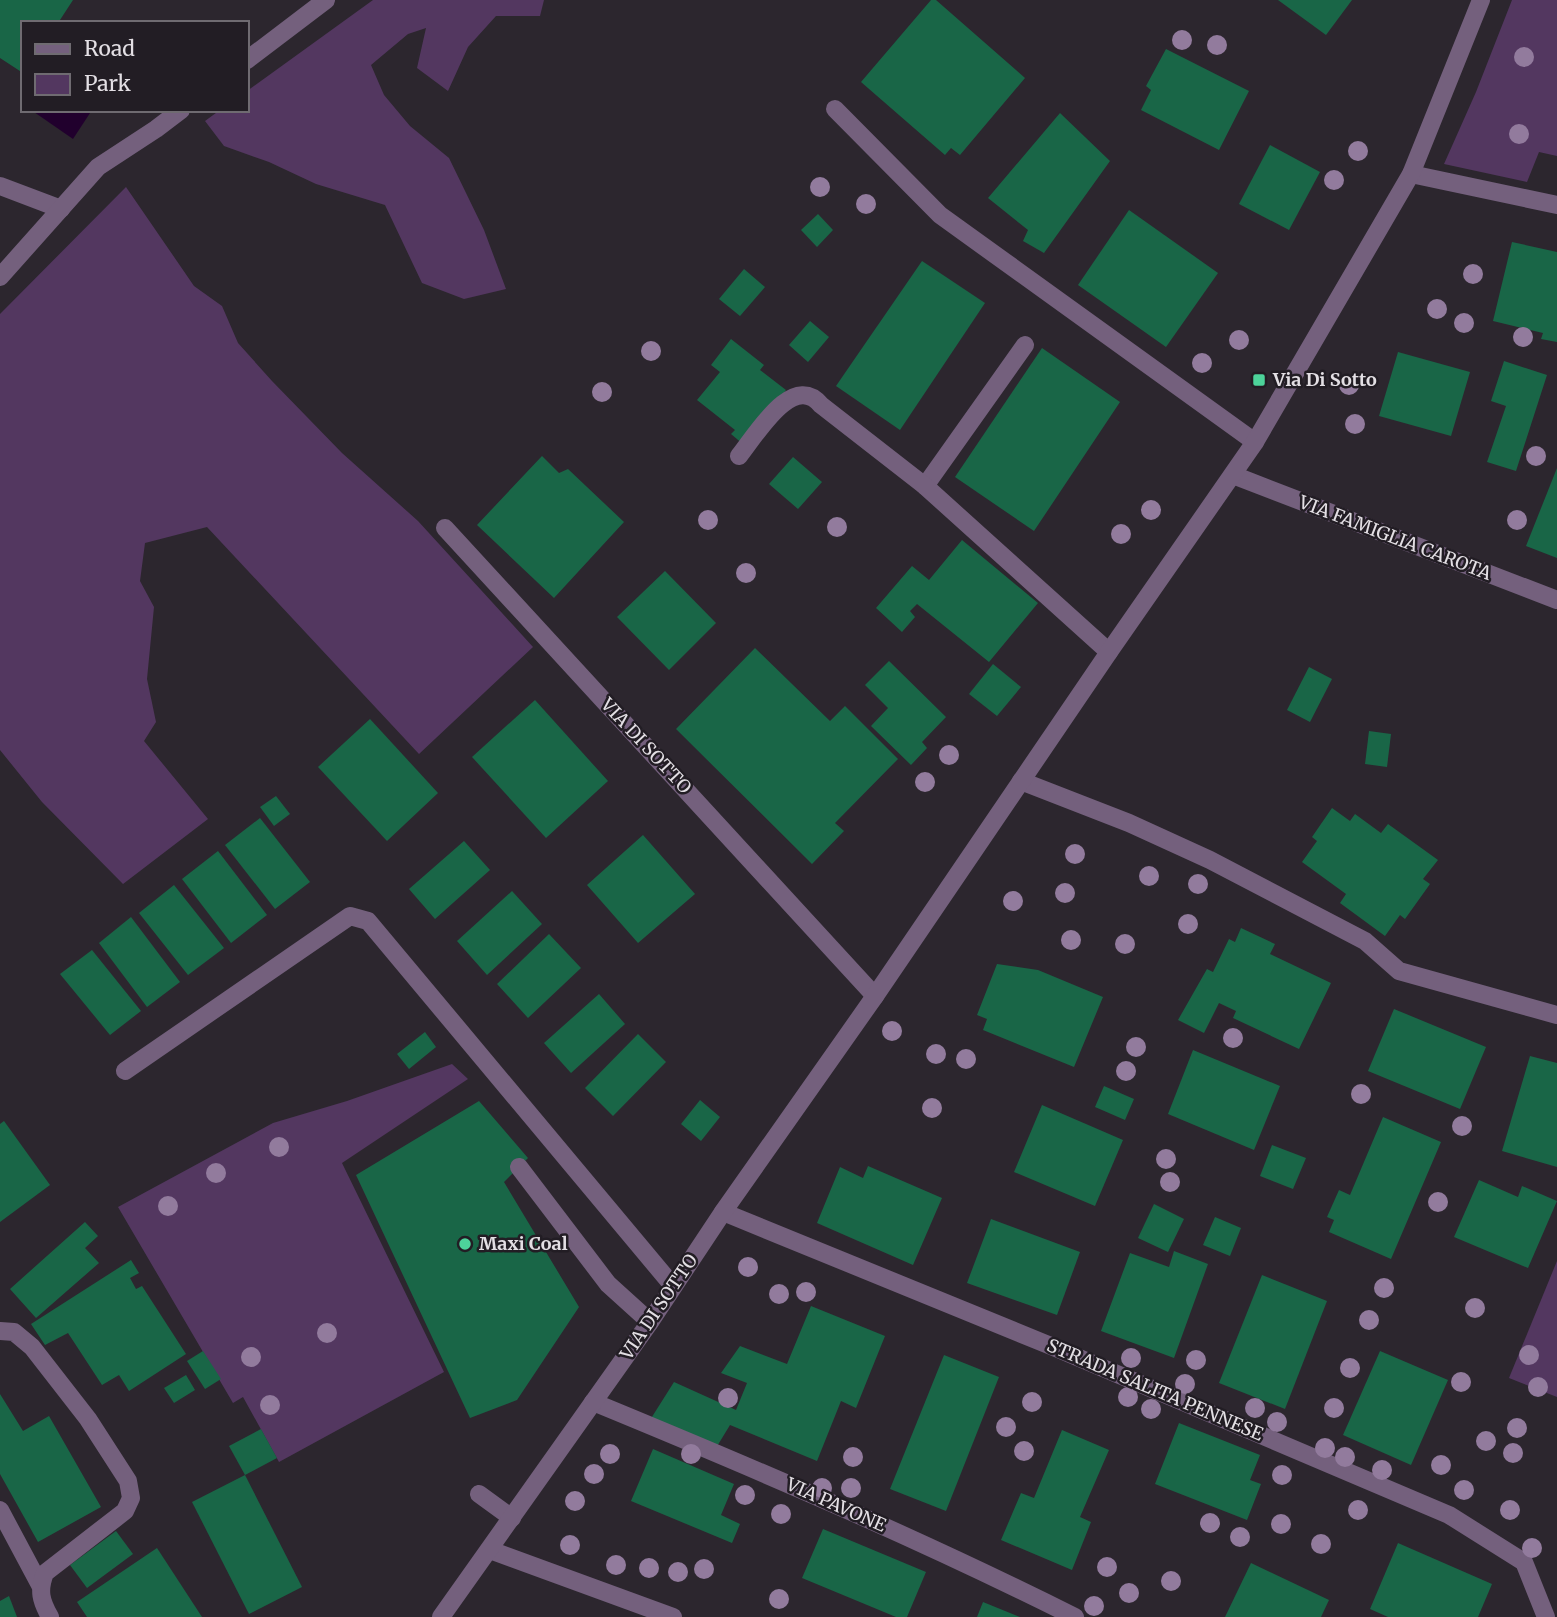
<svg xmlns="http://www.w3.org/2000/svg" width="1557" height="1617" viewBox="0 0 1557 1617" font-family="Merriweather,serif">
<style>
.green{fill:#533760}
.water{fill:#21002d}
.building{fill:#196647}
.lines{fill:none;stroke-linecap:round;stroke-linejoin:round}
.service{stroke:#74607d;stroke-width:18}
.minor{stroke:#74607d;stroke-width:18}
.tertiary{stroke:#74607d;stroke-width:18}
.tree{fill:#927b9d}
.poi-dot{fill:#4dd39a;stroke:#221d24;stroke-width:2.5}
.labels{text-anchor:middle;stroke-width:5;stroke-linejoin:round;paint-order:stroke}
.poi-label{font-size:18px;font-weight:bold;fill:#e3dfe4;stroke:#221d24;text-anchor:start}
.street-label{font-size:18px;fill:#e3dfe4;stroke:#221d24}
</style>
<rect width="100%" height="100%" fill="#2c262e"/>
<g class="green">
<path d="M373 0H544L540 16H496L468 47 448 91 417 68 426 28 408 34 371 65 384 95 410 126 449 158 484 230 506 289 464 299 422 283 385 205 316 184 269 162 224 146 205 121 220 110H247V91Z"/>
<path d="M1512 0H1557V156L1539 152 1527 182 1444 164 1476 92Z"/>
<path d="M126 187 194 286 222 306 238 343 272 381 342 453 418 521 533 647 419 754 207 527 145 543 140 581 154 607 147 679 156 722 144 741 208 819 123 884 42 802 0 750V314Z"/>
<path d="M452 1064 468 1079 342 1163 444 1372 279 1462 243 1397 233 1403 118 1207 273 1123 347 1101Z"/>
<path d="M1557 1261V1397L1509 1378Z"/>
</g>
<path class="water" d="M36 110H92L73 139 34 112Z"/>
<g class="building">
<path d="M0 0H73L58 23H23V73L0 58Z"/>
<path d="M931 0H936L1025 78 960 155 951 148 945 155 861 82Z"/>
<path d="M1278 0H1352L1326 35Z"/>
<path d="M1166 49 1249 91 1219 150 1141 110 1151 90 1146 86Z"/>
<path d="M1060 113 1110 161 1044 253 1023 241 1028 230 988 198Z"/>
<path d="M1270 145 1320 172 1289 230 1239 204Z"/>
<path d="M1129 210 1218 273 1166 347 1078 285Z"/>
<path d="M818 214 833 230 817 247 801 230Z"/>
<path d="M1512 242 1557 252V342L1541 339 1543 333 1493 321Z"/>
<path d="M922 261 985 303 900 430 836 386Z"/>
<path d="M744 269 765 287 740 316 719 299Z"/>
<path d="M810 321 829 337 808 362 789 345Z"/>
<path d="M731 339 764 365 760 370 786 390 744 445 731 434 735 430 697 400 720 372 711 365Z"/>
<path d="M1042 348 1120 402 1034 531 955 477Z"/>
<path d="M1398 352 1470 372 1451 436 1379 416Z"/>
<path d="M1504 361 1547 375 1516 471 1487 462 1506 406 1491 401Z"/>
<path d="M542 456 559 473 568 469 624 522 554 598 477 525Z"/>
<path d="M793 457 822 482 798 509 769 484Z"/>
<path d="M1557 468V558L1526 546Z"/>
<path d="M962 540 1038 603 989 662 917 604 910 611 915 617 902 632 876 608 912 566 929 580Z"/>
<path d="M665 571 716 623 669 670 617 617Z"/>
<path d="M755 648 830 721 845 706 898 759 835 823 844 831 812 864 676 729Z"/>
<path d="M889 661 946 717 922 742 927 748 911 765 871 726 888 708 865 685Z"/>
<path d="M993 664 1021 687 997 716 969 694Z"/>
<path d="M1309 667 1332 679 1310 722 1287 710Z"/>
<path d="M535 700 608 781 546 838 472 757Z"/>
<path d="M370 719 438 793 387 841 318 767Z"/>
<path d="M1369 731 1391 734 1387 767 1365 764Z"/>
<path d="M276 796 290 814 274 826 260 807Z"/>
<path d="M1332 808 1350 821 1355 814 1381 833 1388 824 1438 860 1423 879 1430 884 1405 919 1400 915 1385 936 1340 903 1346 894 1302 862 1317 841 1312 837Z"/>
<path d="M260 818 310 882 275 909 225 845Z"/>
<path d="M643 835 695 894 638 943 587 885Z"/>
<path d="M464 841 490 870 435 919 409 889Z"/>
<path d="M218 851 267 915 231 943 182 879Z"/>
<path d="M174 885 224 948 188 975 139 913Z"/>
<path d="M512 891 542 924 487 975 457 941Z"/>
<path d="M131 917 180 982 147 1007 99 943Z"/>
<path d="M1241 928 1275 944 1270 954 1331 983 1299 1049 1233 1018 1236 1011 1219 1003 1204 1033 1178 1020 1207 969 1213 972 1229 939 1235 942Z"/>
<path d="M549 934 581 968 528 1018 497 984Z"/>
<path d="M92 950 141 1011 110 1035 60 974Z"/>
<path d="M997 964 1038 970 1103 997 1074 1067 983 1030 987 1019 977 1015Z"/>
<path d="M599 994 625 1024 571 1073 544 1043Z"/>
<path d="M1394 1009 1486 1047 1460 1109 1368 1071Z"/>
<path d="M425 1032 436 1047 409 1069 397 1054Z"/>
<path d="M638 1034 666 1062 613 1116 585 1088Z"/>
<path d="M1193 1050 1280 1086 1254 1150 1168 1114Z"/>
<path d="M1530 1056 1557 1063V1167L1502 1151Z"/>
<path d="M1104 1086 1134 1099 1125 1120 1095 1107Z"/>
<path d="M700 1100 720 1117 701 1141 681 1124Z"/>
<path d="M479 1101 528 1158 504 1182 579 1307 517 1400 470 1418 356 1175Z"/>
<path d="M1042 1105 1123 1140 1095 1206 1014 1172Z"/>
<path d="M1383 1117 1441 1142 1391 1259 1329 1232 1334 1220 1327 1217 1339 1190 1350 1195Z"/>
<path d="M4 1121 50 1185 0 1222V1124Z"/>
<path d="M1272 1145 1306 1158 1293 1189 1260 1176Z"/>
<path d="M868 1166 942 1198 913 1265 817 1223 840 1167 863 1178Z"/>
<path d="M1479 1180 1518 1197 1522 1186 1557 1201 1528 1268 1454 1237Z"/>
<path d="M1154 1204 1184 1219 1168 1252 1138 1238Z"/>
<path d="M1215 1217 1241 1228 1230 1256 1203 1245Z"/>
<path d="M991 1219 1080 1252 1057 1315 967 1283Z"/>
<path d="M85 1222 98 1236 85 1248 99 1263 36 1318 10 1289Z"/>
<path d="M1174 1251 1208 1264 1174 1358 1101 1331 1130 1253 1169 1267Z"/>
<path d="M131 1260 139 1273 130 1278 136 1289 142 1286 186 1354 129 1391 119 1375 102 1385 68 1333 45 1345 31 1324Z"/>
<path d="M1262 1275 1327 1301 1285 1409 1219 1383Z"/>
<path d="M811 1306 885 1336 856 1408 841 1401 817 1461 730 1425 716 1448 650 1420 674 1382 736 1410 747 1383 721 1373 740 1346 787 1364Z"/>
<path d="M203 1351 221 1379 205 1389 187 1361Z"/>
<path d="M1380 1351 1448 1380 1411 1465 1343 1435Z"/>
<path d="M944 1355 999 1377 946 1511 890 1489Z"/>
<path d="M186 1375 195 1390 174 1403 164 1388Z"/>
<path d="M0 1394 23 1431 49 1416 101 1507 38 1542 0 1474Z"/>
<path d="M1179 1423 1260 1455 1250 1480 1261 1484 1247 1520 1155 1484Z"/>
<path d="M261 1429 277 1458 245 1475 229 1446Z"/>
<path d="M1062 1430 1109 1450 1080 1517 1091 1522 1072 1570 1001 1540 1021 1493 1034 1498Z"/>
<path d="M653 1449 734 1484 721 1515 740 1524 732 1543 631 1501Z"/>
<path d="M245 1475 302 1587 249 1614 192 1502Z"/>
<path d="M823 1529 926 1572 907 1617H896L802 1578Z"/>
<path d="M116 1531 133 1554 87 1588 70 1565Z"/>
<path d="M1398 1543 1492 1584 1478 1617H1388L1370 1609Z"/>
<path d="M157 1548 202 1617H87L77 1602Z"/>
<path d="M1251 1563 1329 1600 1321 1617H1225Z"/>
<path d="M9 1596 17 1617H0V1601Z"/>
<path d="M983 1602 1020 1617H977Z"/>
</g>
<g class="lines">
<g class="service">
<path d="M925 486 1025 345"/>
<path d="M519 1167 608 1284 650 1322"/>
<path d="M479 1494 512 1518"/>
<path d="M0 1510 40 1585"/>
</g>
<g class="minor">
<path d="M247 60 326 0"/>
<path d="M835 109 940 215 1255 442"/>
<path d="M1411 174 1557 205"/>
<path d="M0 186 61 209"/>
<path d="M0 277 98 167 156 129 181 110"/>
<path d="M739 456C756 435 793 371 821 405L925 486 1109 652"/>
<path d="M1233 475 1557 600"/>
<path d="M445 528 875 996"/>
<path d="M1021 781 1129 823 1210 860 1365 941 1399 971 1557 1015"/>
<path d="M125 1071 350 916 368 921 673 1286"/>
<path d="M723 1212 1051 1346 1449 1515 1524 1562 1546 1617"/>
<path d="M0 1331 14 1332 32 1347 88 1419 128 1481 131 1498 125 1511 45 1573C38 1591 41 1601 50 1617"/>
<path d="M593 1402C756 1469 917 1538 1075 1617"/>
<path d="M490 1550 673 1617"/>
</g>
<path class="tertiary" d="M441 1617 650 1322 723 1212 875 996 1109 652 1255 442 1411 174 1481 0"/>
</g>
<g class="tree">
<circle cx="1182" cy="40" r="10"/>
<circle cx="1217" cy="45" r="10"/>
<circle cx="1524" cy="57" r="10"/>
<circle cx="1519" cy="134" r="10"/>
<circle cx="1358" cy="151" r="10"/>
<circle cx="1334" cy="180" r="10"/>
<circle cx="820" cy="187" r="10"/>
<circle cx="866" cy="204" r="10"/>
<circle cx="1473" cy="274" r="10"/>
<circle cx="1437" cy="309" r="10"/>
<circle cx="1464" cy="323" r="10"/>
<circle cx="1523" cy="337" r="10"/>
<circle cx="1239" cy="340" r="10"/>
<circle cx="651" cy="351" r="10"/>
<circle cx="1202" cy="363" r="10"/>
<circle cx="1349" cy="385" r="10"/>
<circle cx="602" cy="392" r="10"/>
<circle cx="1355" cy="424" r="10"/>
<circle cx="1536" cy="456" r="10"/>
<circle cx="1151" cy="510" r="10"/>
<circle cx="708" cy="520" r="10"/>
<circle cx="1517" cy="520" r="10"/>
<circle cx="837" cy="527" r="10"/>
<circle cx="1121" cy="534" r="10"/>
<circle cx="746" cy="573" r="10"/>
<circle cx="949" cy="755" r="10"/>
<circle cx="925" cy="782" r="10"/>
<circle cx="1075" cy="854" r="10"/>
<circle cx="1149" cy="876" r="10"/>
<circle cx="1198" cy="884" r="10"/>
<circle cx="1065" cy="893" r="10"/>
<circle cx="1013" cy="901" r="10"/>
<circle cx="1188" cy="924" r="10"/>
<circle cx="1071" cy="940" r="10"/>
<circle cx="1125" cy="944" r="10"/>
<circle cx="892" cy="1031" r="10"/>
<circle cx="1233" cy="1038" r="10"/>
<circle cx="1136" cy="1047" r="10"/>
<circle cx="936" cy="1054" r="10"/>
<circle cx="966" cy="1059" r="10"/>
<circle cx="1126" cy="1071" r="10"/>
<circle cx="1361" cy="1094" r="10"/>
<circle cx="932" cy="1108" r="10"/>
<circle cx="1462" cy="1126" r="10"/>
<circle cx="279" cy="1147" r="10"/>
<circle cx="1166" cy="1159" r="10"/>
<circle cx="216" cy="1173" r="10"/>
<circle cx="1170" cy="1182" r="10"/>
<circle cx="1438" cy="1202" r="10"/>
<circle cx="168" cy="1206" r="10"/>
<circle cx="748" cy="1267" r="10"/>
<circle cx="1384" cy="1288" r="10"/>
<circle cx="806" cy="1292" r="10"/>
<circle cx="779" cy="1294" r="10"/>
<circle cx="1475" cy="1308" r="10"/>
<circle cx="1369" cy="1320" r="10"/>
<circle cx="327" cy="1333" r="10"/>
<circle cx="1529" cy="1355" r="10"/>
<circle cx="251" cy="1357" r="10"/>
<circle cx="1131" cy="1358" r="10"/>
<circle cx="1196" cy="1360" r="10"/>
<circle cx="1350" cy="1368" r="10"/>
<circle cx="1461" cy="1382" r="10"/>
<circle cx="1185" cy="1384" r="10"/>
<circle cx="1538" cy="1387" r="10"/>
<circle cx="1128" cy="1397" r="10"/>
<circle cx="728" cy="1398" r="10"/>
<circle cx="1032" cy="1402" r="10"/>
<circle cx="270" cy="1405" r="10"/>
<circle cx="1255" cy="1408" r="10"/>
<circle cx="1334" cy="1408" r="10"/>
<circle cx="1151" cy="1409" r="10"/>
<circle cx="1277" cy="1422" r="10"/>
<circle cx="1006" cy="1427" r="10"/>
<circle cx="1517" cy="1428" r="10"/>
<circle cx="1486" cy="1441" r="10"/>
<circle cx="1325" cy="1448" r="10"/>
<circle cx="1024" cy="1451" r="10"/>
<circle cx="1513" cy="1453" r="10"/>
<circle cx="610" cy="1454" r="10"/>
<circle cx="691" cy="1454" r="10"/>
<circle cx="853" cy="1457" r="10"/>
<circle cx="1345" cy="1457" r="10"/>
<circle cx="1441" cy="1465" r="10"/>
<circle cx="1382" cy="1470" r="10"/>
<circle cx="594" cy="1474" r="10"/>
<circle cx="1282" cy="1475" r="10"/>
<circle cx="822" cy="1488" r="10"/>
<circle cx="851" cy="1488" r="10"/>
<circle cx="1464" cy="1490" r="10"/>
<circle cx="745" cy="1495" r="10"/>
<circle cx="575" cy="1501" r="10"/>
<circle cx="1358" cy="1510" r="10"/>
<circle cx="1510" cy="1510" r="10"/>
<circle cx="781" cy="1514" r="10"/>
<circle cx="1210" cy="1523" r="10"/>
<circle cx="1281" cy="1524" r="10"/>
<circle cx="1240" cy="1537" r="10"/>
<circle cx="1321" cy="1544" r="10"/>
<circle cx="570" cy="1545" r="10"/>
<circle cx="1532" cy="1548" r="10"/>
<circle cx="616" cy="1565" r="10"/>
<circle cx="1107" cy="1567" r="10"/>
<circle cx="649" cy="1568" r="10"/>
<circle cx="704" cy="1569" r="10"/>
<circle cx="678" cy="1572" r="10"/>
<circle cx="1171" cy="1581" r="10"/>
<circle cx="1129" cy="1593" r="10"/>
<circle cx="779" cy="1599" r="10"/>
<circle cx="1094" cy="1606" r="10"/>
</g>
<g class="poi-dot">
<rect x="1252" y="373" width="14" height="14" rx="3.5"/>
<circle cx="465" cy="1244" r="7"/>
</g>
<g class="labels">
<g class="poi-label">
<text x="1273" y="386">Via Di Sotto</text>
<text x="479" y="1250">Maxi Coal</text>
</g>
<g class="street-label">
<text transform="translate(1395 538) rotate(21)" y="6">VIA FAMIGLIA CAROTA</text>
<text transform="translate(646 746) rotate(47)" y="6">VIA DI SOTTO</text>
<text transform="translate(659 1307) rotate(-56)" y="6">VIA DI SOTTO</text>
<text transform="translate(1155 1390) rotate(23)" y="6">STRADA SALITA PENNESE</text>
<text transform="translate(836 1505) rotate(24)" y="6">VIA PAVONE</text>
</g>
</g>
<rect x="21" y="21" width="228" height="91" fill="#221d24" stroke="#6f6b71" stroke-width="2"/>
<rect x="35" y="44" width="35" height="10" fill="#74607d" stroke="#6f6b71" stroke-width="2"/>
<text x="84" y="56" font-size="21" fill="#e3dfe4">Road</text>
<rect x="35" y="74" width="35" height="21" fill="#533760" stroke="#6f6b71" stroke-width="2"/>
<text x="84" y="91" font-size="21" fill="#e3dfe4">Park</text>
</svg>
